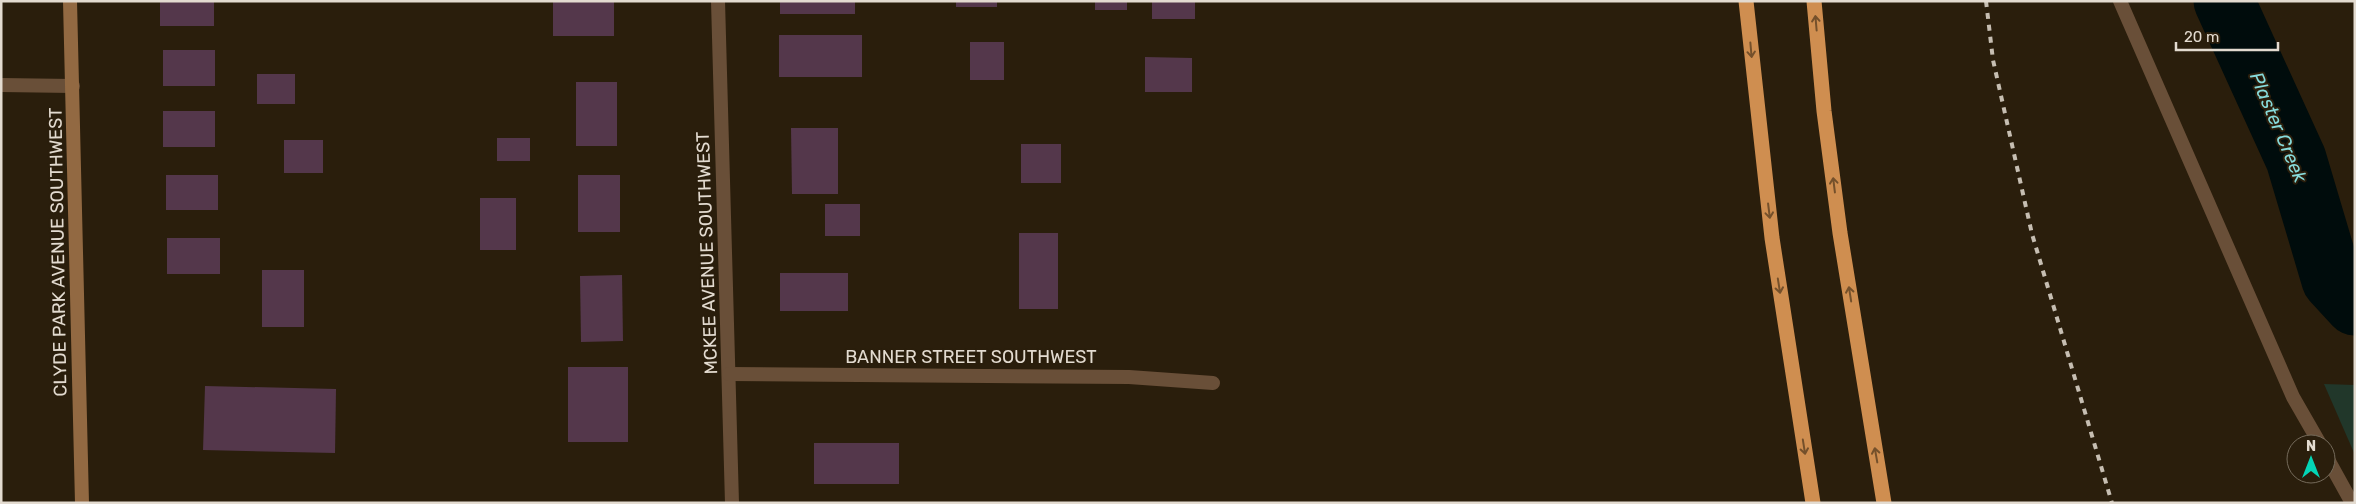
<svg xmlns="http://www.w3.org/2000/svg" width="2356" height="504" viewBox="0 0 2356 504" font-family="Rubik,sans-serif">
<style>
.green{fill:#21372a}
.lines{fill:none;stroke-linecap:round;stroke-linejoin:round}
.river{stroke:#000c0c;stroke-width:61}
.building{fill:#54374b}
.service{stroke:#694f38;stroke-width:14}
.minor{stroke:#694f38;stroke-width:14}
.secondary{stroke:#926942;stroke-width:14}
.motorway{stroke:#cf8e50;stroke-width:15}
.rail{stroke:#c6beb2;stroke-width:4;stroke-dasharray:6 6;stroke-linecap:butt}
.oneway{stroke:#74502b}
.labels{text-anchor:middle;stroke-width:4;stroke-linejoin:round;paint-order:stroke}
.street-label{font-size:18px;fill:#e3dbd0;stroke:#2a1e0c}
.water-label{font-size:19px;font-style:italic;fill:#87dbdb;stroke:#2a1e0c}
</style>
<rect width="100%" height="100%" fill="#2a1e0c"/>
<path class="green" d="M2324 384 2355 385V455Z"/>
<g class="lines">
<path class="river" d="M2224 1 2296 159 2332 280 2355 305"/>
</g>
<g class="building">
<rect x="160" y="1" width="54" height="25"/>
<rect x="553" y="1" width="61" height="35"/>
<rect x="780" y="1" width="75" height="13"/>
<rect x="956" y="1" width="41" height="6"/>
<rect x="1095" y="1" width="32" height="9"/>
<rect x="1152" y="1" width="43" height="18"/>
<rect x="779" y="35" width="83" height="42"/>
<rect x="970" y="42" width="34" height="38"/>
<rect x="163" y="50" width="52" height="36"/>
<path d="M1145 57 1192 58V92H1145Z"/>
<rect x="257" y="74" width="38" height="30"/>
<rect x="576" y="82" width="41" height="64"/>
<rect x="163" y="111" width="52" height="36"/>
<path d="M791 128H838V194H792Z"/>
<rect x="497" y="138" width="33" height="23"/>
<rect x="284" y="140" width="39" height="33"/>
<rect x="1021" y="144" width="40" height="39"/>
<rect x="166" y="175" width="52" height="35"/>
<rect x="578" y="175" width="42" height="57"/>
<rect x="480" y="198" width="36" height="52"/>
<rect x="825" y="204" width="35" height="32"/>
<rect x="1019" y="233" width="39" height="76"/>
<rect x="167" y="238" width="53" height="36"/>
<rect x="262" y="270" width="42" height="57"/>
<rect x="780" y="273" width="68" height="38"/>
<path d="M622 275 623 341 581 342 580 276Z"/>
<rect x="568" y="367" width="60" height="75"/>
<path d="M205 386 336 389 335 453 203 450Z"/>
<rect x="814" y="443" width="85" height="41"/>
</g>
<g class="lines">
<g class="service">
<path d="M2120 1 2293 397 2320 444"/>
<path d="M2326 456 2352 503"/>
</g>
<g class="minor">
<path d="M718 1 732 503"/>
<path d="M1 85 73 86"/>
<path d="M729 374 1129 377 1213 383"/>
</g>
<path class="secondary" d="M70 1 82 503"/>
<g class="motorway">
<path d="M1746 1 1772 238 1813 503"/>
<path d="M1814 1 1824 111 1840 233 1884 503"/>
</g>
<path class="rail" d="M1986 1 1993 60 2032 234 2112 503"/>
</g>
<defs><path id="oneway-shaft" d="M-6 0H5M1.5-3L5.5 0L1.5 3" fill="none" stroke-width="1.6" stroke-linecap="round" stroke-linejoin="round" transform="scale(1.25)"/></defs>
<g class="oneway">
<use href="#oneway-shaft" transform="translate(1816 23) rotate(-95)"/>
<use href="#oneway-shaft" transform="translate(1751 50) rotate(85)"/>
<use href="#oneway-shaft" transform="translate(1834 185) rotate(-97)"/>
<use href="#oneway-shaft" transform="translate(1769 211) rotate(83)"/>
<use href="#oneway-shaft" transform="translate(1779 286) rotate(81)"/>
<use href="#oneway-shaft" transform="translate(1850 294) rotate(-99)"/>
<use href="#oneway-shaft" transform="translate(1804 447) rotate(81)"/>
<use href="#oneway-shaft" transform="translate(1876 455) rotate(-100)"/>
</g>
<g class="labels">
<g class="street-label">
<text transform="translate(58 252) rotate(-91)" y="6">CLYDE PARK AVENUE SOUTHWEST</text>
<text transform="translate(707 253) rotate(-92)" y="6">MCKEE AVENUE SOUTHWEST</text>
<text x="971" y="363">BANNER STREET SOUTHWEST</text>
</g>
<g class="water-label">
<text transform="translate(2279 127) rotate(67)" y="7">Plaster Creek</text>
</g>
</g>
<rect width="2356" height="504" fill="none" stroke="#e3dbd0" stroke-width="5"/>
<g transform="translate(2311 459)"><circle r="24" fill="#2a1e0c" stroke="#746a5a"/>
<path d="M0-4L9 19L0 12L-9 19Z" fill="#04d5b6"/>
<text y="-8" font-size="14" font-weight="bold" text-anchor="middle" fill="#e3dbd0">N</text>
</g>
<path d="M2176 42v8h102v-8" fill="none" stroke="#e3dbd0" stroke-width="2.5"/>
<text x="2184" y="42" font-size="15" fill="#e3dbd0" stroke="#2a1e0c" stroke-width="4" paint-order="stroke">20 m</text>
</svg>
